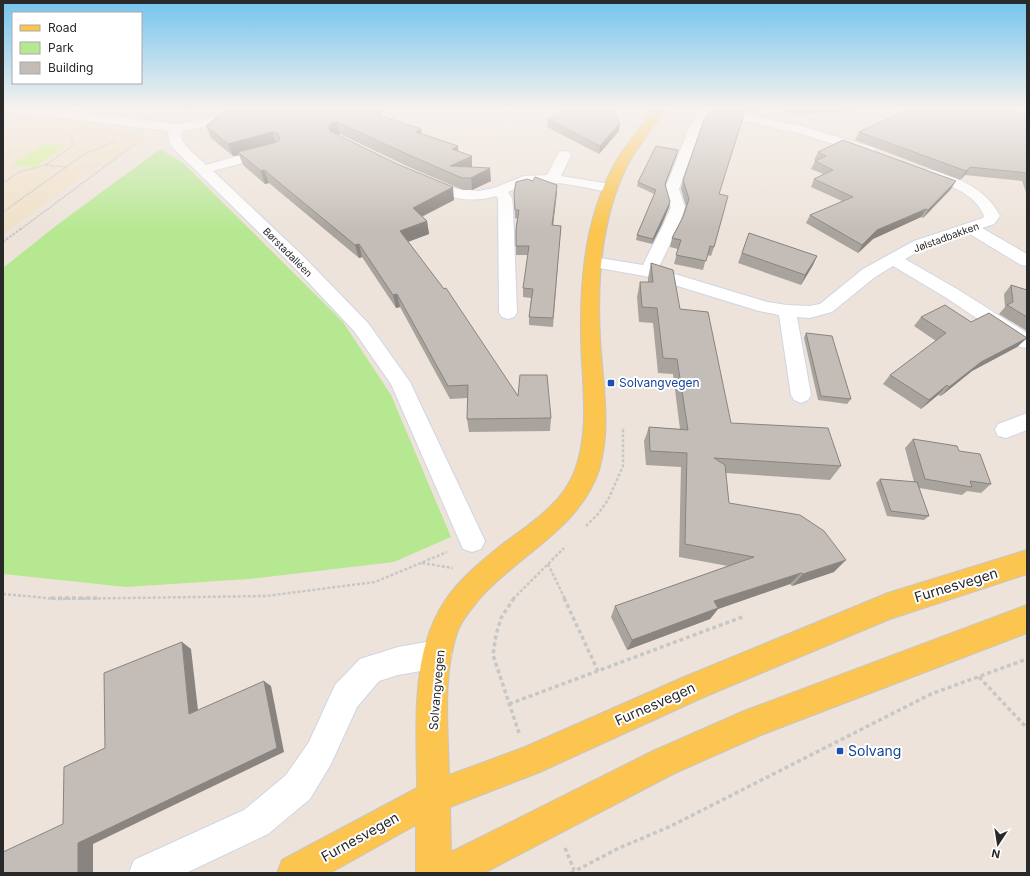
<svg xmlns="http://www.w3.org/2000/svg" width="1030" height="876" viewBox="0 0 1030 876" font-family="Inter,sans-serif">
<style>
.education{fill:#f0e0c8}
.green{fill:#b6e892}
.pitch{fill:#cef08c}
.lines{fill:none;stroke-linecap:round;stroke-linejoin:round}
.minor-casing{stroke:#cfd5e4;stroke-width:2}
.major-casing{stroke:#c7c7c7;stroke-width:2}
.path-far3{stroke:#c7c7c7;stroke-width:1.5;stroke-dasharray:2 1;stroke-linecap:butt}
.path-far2{stroke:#c7c7c7;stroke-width:2;stroke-dasharray:2.5 1.5;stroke-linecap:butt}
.path-far1{stroke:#c7c7c7;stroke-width:2.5;stroke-dasharray:3 2;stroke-linecap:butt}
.path{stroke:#c7c7c7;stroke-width:3.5;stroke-dasharray:4 3;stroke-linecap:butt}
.minor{fill:#fff;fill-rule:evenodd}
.major{fill:#fbc550;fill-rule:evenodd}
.wall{fill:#a9a39d}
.shaded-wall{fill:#898480}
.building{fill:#c4bdb7;stroke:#898480}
.transit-dot{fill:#1a4fb4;stroke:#fff;stroke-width:1.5}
.labels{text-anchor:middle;stroke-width:4;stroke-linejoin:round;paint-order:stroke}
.far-street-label{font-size:10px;fill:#292929;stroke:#fff}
.transit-label{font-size:12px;fill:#164399;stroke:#fff;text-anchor:start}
.street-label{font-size:12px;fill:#292929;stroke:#fff}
.near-street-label{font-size:14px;fill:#292929;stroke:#fff}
.near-transit-label{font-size:14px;fill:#164399;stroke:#fff;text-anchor:start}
</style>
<rect width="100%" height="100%" fill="#ede3da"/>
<path class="education" d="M3 112 72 119 152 138 81 178 3 234Z"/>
<path class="green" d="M160 149 183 163 343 322 391 395 451 537 394 562 249 579 126 587 3 574V268L57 225Z"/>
<path class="pitch" d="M45 144 66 146 34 167 12 165Z"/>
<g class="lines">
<g class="minor-casing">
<g id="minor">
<path d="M3 107H35L177 124 271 107H296L294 110 290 111 182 131C176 142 199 157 206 165L270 147 275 148 277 151 275 154 213 171 303 256 368 323 410 382 485 541 481 549 472 552 463 549 391 384 354 331 291 264 171 146 168 134 169 131 3 111Z"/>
<path d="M694 107H715L801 126 874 148 876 151 874 154 869 155 798 133 709 113 701 128 679 189 685 207 679 225 658 269 767 302 787 305 809 306 820 304 863 269 914 241 983 218 984 216C975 192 945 184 923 176L921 173 923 170 928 169C956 176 987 189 1000 216L994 224 982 228 1027 254V266L1021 265 968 233 926 247 905 259 957 289 1027 333V348L1020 347 945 297 893 266 875 277 832 312 809 318 797 317 811 395 808 400 801 403 794 400 791 395 779 315 759 311 645 276 587 266 585 262 587 258 593 257 643 265 663 225 671 207 665 189 689 128 699 110Z"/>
<path d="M564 151 569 152 571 155 561 176 610 184 615 185 617 188 615 191 610 192C584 188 555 179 529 184 522 185 515 189 508 192L512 198 513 208 517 313 514 317 508 319 502 317 499 313 498 198 496 196C474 203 453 199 431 190 426 188 421 186 418 182L420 179 425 178 457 189 479 191 494 188 524 176 547 175 559 152Z"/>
<path d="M1027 413V430L1006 438 998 436 995 430 998 424Z"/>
<path d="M438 640 448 644 452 654 448 664 438 668 398 675 379 681 357 707 331 764 310 799 268 834 186 873H129L134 860 244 810 286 775 309 742 335 685 360 659 398 647Z"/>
</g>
</g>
<g class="major-casing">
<path id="major" d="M654 107H666C654 128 638 145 627 166 601 218 597 280 600 337 602 380 612 427 599 470 580 528 520 554 481 597 473 607 463 618 458 630 442 675 448 728 449 775L525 747 684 677 888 593 1027 550V574L890 619 704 697 540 772 450 807 451 852 653 751 744 711 1027 605V633L761 735 675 773 484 873H416V825L330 873H277L282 860 417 788C417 725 409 649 449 595 464 575 484 559 504 543 530 524 564 502 575 470 591 427 581 378 581 334 580 277 586 218 613 167 624 145 642 128 654 107Z"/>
</g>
<g class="path-far3">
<path d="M1025 107H1027"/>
<path d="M66 167 46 165 73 145 71 135"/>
<path d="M3 183 19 172 46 165"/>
<path d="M3 212 83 155 115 141"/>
<path d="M21 229 135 144"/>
</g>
<path class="path-far2" d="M3 242 22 228"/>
<g class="path-far1">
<path d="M586 526 598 514 608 500 623 466V427"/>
<path d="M422 563 453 568"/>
<path d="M548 564 565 599"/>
<path d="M3 594 57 599 266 596 375 582 447 552"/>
<path d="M513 599 564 548"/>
</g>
<g class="path">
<path d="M51 598H97"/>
<path d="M514 598 501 618 496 635 493 655 519 733"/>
<path d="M564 598 598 671"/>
<path d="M979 677 1027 728"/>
<path d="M509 704 745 616"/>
<path d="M565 848 574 870"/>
<path d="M571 873 619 848 671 826 931 694 1027 659"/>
</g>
<use href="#minor" class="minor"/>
<use href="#major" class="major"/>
</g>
<g class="wall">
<path d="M380 107 381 115 422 134 458 146V151L472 156V167L491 181 472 190H463L411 168 340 134H336L454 200 422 217 427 221 429 234 408 242 518 396 551 418 550 431 469 432 467 419 468 398 450 399 400 307 396 308 362 257 359 258 269 183 265 184 243 165 239 155 233 156 211 138 206 126Z"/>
<path d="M718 107H758L755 111 746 109 745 112Z"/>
<path d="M783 107H886L797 115 785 109Z"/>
<path d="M1027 116V195L1022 181 965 175 960 180 855 140 859 132Z"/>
<path d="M548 119 619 131 599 154 547 127Z"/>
<path d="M818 152 951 189 923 218 921 217 873 239 858 253 806 223 810 215 842 201 811 187 814 179 823 174 811 169 815 161H816L814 160Z"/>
<path d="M677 154 665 185 669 207 662 224 652 244 636 240 637 235 654 194 637 186 638 182Z"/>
<path d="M683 180 719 194 714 247 711 256 707 255 703 270 674 264 678 249 670 247 672 238 683 217 686 206 681 189Z"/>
<path d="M533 181 557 185 553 225 561 226 553 327 529 325V317L531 298 523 297V288L528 255H516V229L517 219 515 218 514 193Z"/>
<path d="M749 233 817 256 813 265 801 285 738 263Z"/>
<path d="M651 263 680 309 731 423 841 466 830 480 725 473 729 503 834 572 792 586 790 584 718 609 710 619 627 650 611 617 615 606 728 566 679 557 681 467 646 465 644 441 649 427 680 429 673 374 658 373 653 323 639 322 637 297 640 282H648V278Z"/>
<path d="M1011 285 1027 290V331L999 314 1005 307 1004 294Z"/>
<path d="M921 317 971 322 1027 338 1017 347 972 371 941 396 938 395 921 409 883 384 890 375 936 341 914 326Z"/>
<path d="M806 333 851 399 847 404 818 400 804 338Z"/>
<path d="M913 439 959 451 991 484 981 493 967 491 962 495 919 488 929 516 924 520 887 516 876 483 880 479 914 482 905 448Z"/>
</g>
<g class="shaded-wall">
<path d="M181 107H208L182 110Z"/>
<path d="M243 107H263L245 110Z"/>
<path d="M376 107H380L382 118 361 109Z"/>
<path d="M337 122 340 134 334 135 332 139 329 126 331 123Z"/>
<path d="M620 123 619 131 599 154 600 146Z"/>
<path d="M421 129 423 141 416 132Z"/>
<path d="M272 132 276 145 238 152 239 155 233 156 228 144Z"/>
<path d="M458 146 459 158 452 149Z"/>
<path d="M678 150 677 154 664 188 665 184Z"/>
<path d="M472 156V168L450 166Z"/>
<path d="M970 167 965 175 960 180 966 171Z"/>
<path d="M490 168 491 181 472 190 471 178Z"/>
<path d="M264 170 269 183 265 184 261 171Z"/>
<path d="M956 181 951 189 923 218 928 210Z"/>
<path d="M557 185V193L552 234V225Z"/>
<path d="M453 187 454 200 414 220 413 208Z"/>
<path d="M670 202 669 207 662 224 652 244 653 239Z"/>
<path d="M926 209 921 217 873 239 858 253 862 245 877 230Z"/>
<path d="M427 221 429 234 402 244 400 231Z"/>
<path d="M359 244 362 257 359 258 355 245Z"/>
<path d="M817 256 813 265 801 285 805 275Z"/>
<path d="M397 294 400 307 396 308 393 295Z"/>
<path d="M1027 338 1017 347 972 371 941 396 949 387 981 362Z"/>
<path d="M947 385 938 395 921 409 929 400Z"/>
<path d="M846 560 834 572 792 586 803 574Z"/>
<path d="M801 573 790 584 718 609 710 619 627 650 632 640 714 601Z"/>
<path d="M182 642 191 649 199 719 189 714Z"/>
<path d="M264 681 271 686 284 752 93 844V873H78V843Z"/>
</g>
<g class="building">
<path d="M253 107H376L361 109 421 129 416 132 458 146 452 149 472 156 450 166 490 168 471 178H462L409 155 337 122 331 123 329 126 330 131 397 164 453 187 413 208 427 221 400 231 444 289 446 288 518 396 520 375H547L551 418 467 419 468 385 448 386 397 294 393 295 359 244 355 245 264 170 261 171 238 152 277 142 280 139 278 134 272 132 228 144 206 126 224 112Z"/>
<path d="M573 107H609L620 123 600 146 548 119Z"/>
<path d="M712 107 744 114 719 194 728 196 714 247 710 246 706 261 676 255 681 240 672 238 683 217 689 199 683 180 704 120Z"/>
<path d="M914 107H999L1027 116V173L970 167 966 171 859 132Z"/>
<path d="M843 140 956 181 928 210 926 209 877 230 862 245 810 215 853 197 814 179 833 170 815 161 826 156 818 152Z"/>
<path d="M656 146 678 150 665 184 670 202 653 239 637 235 656 190 638 182Z"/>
<path d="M535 177 557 185 552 225 561 226 553 318 529 317 533 289 523 288 529 246H516V229L519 210H515L514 193 516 182 527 179 533 181Z"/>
<path d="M749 233 817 256 805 275 742 253Z"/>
<path d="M651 263 673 270 680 309 708 312 731 423 828 428 841 466 714 458 725 465 729 503 800 515 824 531 846 560 803 574 801 573 714 601 718 608 632 640 615 606 754 557 685 544 687 453 650 451 649 427 688 430 677 359 663 358 657 308 642 307 640 282H653Z"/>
<path d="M1011 285 1027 290V317L1007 305 1013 302Z"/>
<path d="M945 305 971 322 989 313 1027 338 981 362 949 387 947 385 929 400 890 375 946 333 921 317Z"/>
<path d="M806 333 832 336 851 399 821 396Z"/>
<path d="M913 439 957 446 959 451 980 454 991 484 970 481 972 487 925 479Z"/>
<path d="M880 479 917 482 929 516 891 511Z"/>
<path d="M182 642 189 714 264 681 277 748 78 843V873H3V852L63 824 64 767 105 748 104 673Z"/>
</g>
<linearGradient id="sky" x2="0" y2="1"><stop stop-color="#73c4ee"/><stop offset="0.47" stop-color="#f7f2ee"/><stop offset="1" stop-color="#f7f2ee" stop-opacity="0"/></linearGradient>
<rect width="1030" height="230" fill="url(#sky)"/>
<g class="transit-dot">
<rect x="607" y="379" width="8" height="8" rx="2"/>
<rect x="836" y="747" width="8" height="8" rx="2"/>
</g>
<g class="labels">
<g class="far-street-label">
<text transform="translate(946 237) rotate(-20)" y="4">Jølstadbakken</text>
<text transform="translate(288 252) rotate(45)" y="4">Børstadalléen</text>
</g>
<g class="transit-label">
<text x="619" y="387">Solvangvegen</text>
</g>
<g class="street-label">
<text transform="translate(437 690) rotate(-85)" y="4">Solvangvegen</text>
</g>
<g class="near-street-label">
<text transform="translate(956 585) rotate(-17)" y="5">Furnesvegen</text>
<text transform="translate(655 704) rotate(-24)" y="5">Furnesvegen</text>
<text transform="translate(360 837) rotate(-29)" y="5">Furnesvegen</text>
</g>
<g class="near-transit-label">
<text x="848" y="756">Solvang</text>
</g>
</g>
<rect width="1030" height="876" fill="none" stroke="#292929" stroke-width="8"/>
<rect x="12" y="12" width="130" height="72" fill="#ffffff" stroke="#a9a9a9"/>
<rect x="20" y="25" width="20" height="6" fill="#fbc550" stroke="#a9a9a9"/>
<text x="48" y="32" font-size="12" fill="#292929">Road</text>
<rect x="20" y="42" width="20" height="12" fill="#b6e892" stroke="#a9a9a9"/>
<text x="48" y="52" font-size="12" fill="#292929">Park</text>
<rect x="20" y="62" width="20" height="12" fill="#c4bdb7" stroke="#a9a9a9"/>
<text x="48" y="72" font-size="12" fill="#292929">Building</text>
<g transform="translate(998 844) rotate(192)" stroke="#ffffff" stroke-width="3" paint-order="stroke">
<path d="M0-3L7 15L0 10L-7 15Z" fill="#292929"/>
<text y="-6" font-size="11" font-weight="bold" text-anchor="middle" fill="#292929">N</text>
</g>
</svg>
